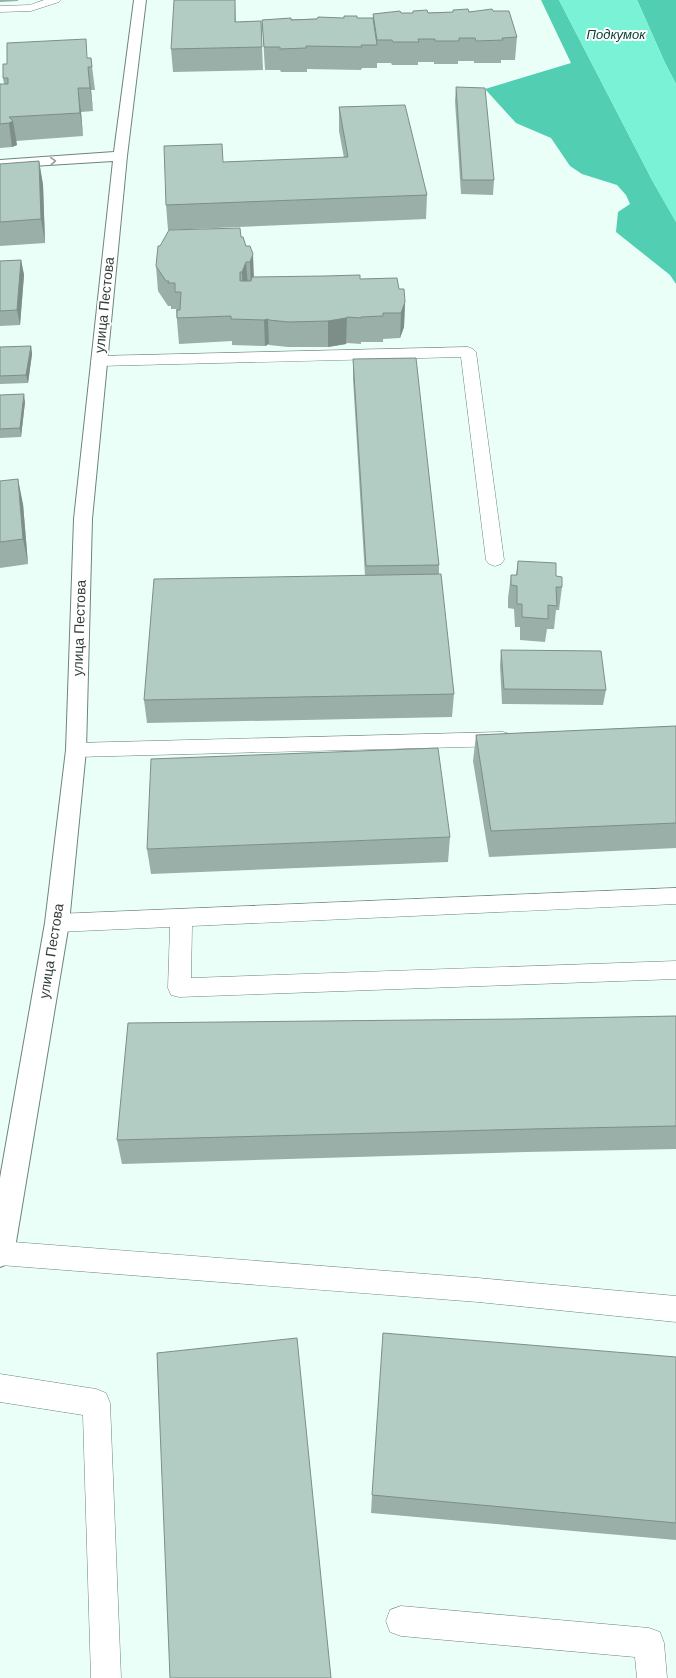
<svg xmlns="http://www.w3.org/2000/svg" width="676" height="1678" viewBox="0 0 676 1678" font-family="Arial,sans-serif">
<style>
.forest{fill:#52ceb2}
.water{fill:#7af2d5}
.lines{fill:none;stroke-linecap:round;stroke-linejoin:round}
.lane-casing{stroke:#6d847e;stroke-width:1}
.street-casing{stroke:#6d847e;stroke-width:2}
.lane{fill:#fff;fill-rule:evenodd}
.street{fill:#fff;fill-rule:evenodd}
.wall{fill:#99afa8}
.shaded-wall{fill:#7d8e88}
.building{fill:#b2cbc3;stroke:#7d8e88}
.oneway{stroke:#999e9c}
.labels{text-anchor:middle;stroke-width:4;stroke-linejoin:round;paint-order:stroke}
.far-water-label{font-size:13px;font-style:italic;fill:#064034;stroke:#fff}
.street-label{font-size:14px;fill:#333d3a;stroke:#fff}
</style>
<rect width="100%" height="100%" fill="#eafff8"/>
<g class="forest">
<path d="M541 0H559L652 180 676 222V284L670 275 616 232 618 212 630 204 626 195 617 185 582 174 570 166 551 138 516 123 485 89 571 63Z"/>
<path d="M637 0H676V84L665 63Z"/>
</g>
<path class="water" d="M559 0H637L665 63 676 84V222L652 180Z"/>
<g class="lines">
<g class="lane-casing">
<g id="lane">
<path d="M44 0H61L59 2 31 11 0 12V6L30 5Z"/>
<path d="M468 347 473 349 476 352 504 560 501 564 495 566 489 564 486 560 461 357 99 366 94 364 91 361 94 358 99 356Z"/>
<path d="M503 732 510 734 513 739 510 744 503 746 76 757 69 755 66 750 69 745 76 743Z"/>
<path d="M676 888V904L192 926 191 978 676 961V979L179 997 171 995 168 988 170 927 57 932 49 929 46 923 49 917 57 914Z"/>
<path d="M0 1241 478 1278 676 1296V1322L478 1302 0 1265Z"/>
<path d="M0 1374 96 1389 106 1393 110 1403 121 1678H91L83 1415 0 1402Z"/>
<path d="M401 1606 649 1628 660 1632 664 1643 667 1678H637L635 1657 401 1636 390 1632 386 1621 390 1610Z"/>
</g>
</g>
<g class="street-casing">
<path id="street" d="M134 0H146L127 156 92 519 86 750 69 923 14 1254 10 1263 0 1267V1178L45 923 66 750 74 519 113 161 0 168V160L114 152Z"/>
</g>
<use href="#lane" class="lane"/>
<use href="#street" class="street"/>
</g>
<g class="wall">
<path d="M0 0H18V1L0 2Z"/>
<path d="M235 0 236 22 261 21 263 70 173 72 171 49Z"/>
<path d="M493 11 517 37 515 60H501V63H474V61H458V64H434V62H418V65H392L391 63H377V62V68H362L361 70 307 69V72H281L280 70H265L262 20 344 18V16L357 18 373 19V14Z"/>
<path d="M88 58H91L95 90H91L93 111 81 112 83 136 16 141 17 145 12 147 0 148V84H4L3 78Z"/>
<path d="M456 87 494 180 493 195 461 194 455 101Z"/>
<path d="M339 107 427 195 426 219 168 230 166 205 223 162 344 158 339 131Z"/>
<path d="M39 161 43 185 45 243 0 246V164Z"/>
<path d="M241 237H243L254 277 360 279 399 289 405 302 404 327 400 338 383 339V342H361V344L347 343 346 344 328 347H288L269 345V344L265 346 232 345V341L179 344 176 309H171V306H168L158 291 156 266Z"/>
<path d="M21 260 24 275 20 325 0 326V261Z"/>
<path d="M31 346 32 354 28 383 0 384V347Z"/>
<path d="M353 359 439 565V574L454 694 452 717 147 723 144 700 365 576 353 379Z"/>
<path d="M0 395 25 402 21 437 0 438Z"/>
<path d="M0 481 23 504 28 564 0 568Z"/>
<path d="M518 561 556 576 562 587 559 610H556L554 629H547L545 642 520 640V627H515L514 609 508 608V598L511 575H516Z"/>
<path d="M501 650 606 690 603 705 502 704 500 666Z"/>
<path d="M676 726V848L489 857 473 761 476 735Z"/>
<path d="M450 837 448 862 151 874 147 849Z"/>
<path d="M676 1016V1149L526 1152 122 1164 117 1140 517 1019Z"/>
<path d="M676 1357V1540L371 1513 372 1495Z"/>
</g>
<g class="shaded-wall">
<path d="M88 67 91 90 93 111 90 88Z"/>
<path d="M78 88 81 112 83 136 80 113Z"/>
<path d="M13 121 17 145 12 147 9 123Z"/>
<path d="M39 161 43 185 45 243 41 219Z"/>
<path d="M253 254 254 279 251 287 250 262Z"/>
<path d="M21 260 24 275 20 325 17 310Z"/>
<path d="M246 262 248 287 243 297 242 272Z"/>
<path d="M405 302 404 327 400 338 401 313Z"/>
<path d="M347 317 346 344 328 347V321Z"/>
<path d="M268 319 269 344 265 346 264 320Z"/>
<path d="M31 346 32 354 28 383 26 375Z"/>
<path d="M24 394 25 402 21 437 20 428Z"/>
<path d="M18 479 23 504 28 564 23 539Z"/>
</g>
<g class="building">
<path d="M174 0H235V22L261 21 262 47 171 49Z"/>
<path d="M468 9 469 12 492 9 493 11H509L517 37 502 38 503 40 476 41 475 38H459V41H435V39H418L419 42H393L392 40H377L373 14 400 11 401 13H413V11L427 10 428 13 453 12V10Z"/>
<path d="M344 16H357V18H373L377 45H361L362 47 306 46V48L280 49V47H264L262 20 291 18V20L317 19 318 17 344 18Z"/>
<path d="M86 39 87 58H91L92 67H88L90 88H78L80 113 9 117 13 121 9 123 0 124V84H8V78H3V64H7V43Z"/>
<path d="M456 87 485 88 494 180H462Z"/>
<path d="M405 105 427 195 166 205 164 146 222 144 223 162 348 157 339 107Z"/>
<path d="M39 161 41 219 0 222V164Z"/>
<path d="M240 228 241 237H243L246 246H250L253 254 250 262H246L242 272H240V281H251L252 277 325 276 360 275V279L397 278 399 289H404L405 302 401 313H383V316L361 317V318L347 317 346 318 328 321 288 322 269 320 268 319 264 320 231 319V316L177 318V310H180L181 292H175V283H168L169 281H166L156 266 158 246H160L169 230Z"/>
<path d="M21 260 17 310 0 311V261Z"/>
<path d="M31 346 26 375 0 376V347Z"/>
<path d="M416 358 439 565 366 566 353 359Z"/>
<path d="M24 394 20 428 0 429V395Z"/>
<path d="M18 479 23 539 0 542V481Z"/>
<path d="M518 561 556 563V576L562 577V587H556L557 606 548 605V619L522 617V604H517V586L511 585V575H517Z"/>
<path d="M441 574 454 694 144 700 154 579Z"/>
<path d="M501 650 601 651 606 690 504 689Z"/>
<path d="M676 726V823L491 831 476 735Z"/>
<path d="M438 748 450 837 147 849 151 759Z"/>
<path d="M676 1016V1126L531 1129 117 1140 128 1023 517 1019Z"/>
<path d="M383 1333 676 1357V1523L372 1495Z"/>
<path d="M297 1338 331 1678H170L157 1353Z"/>
</g>
<defs><path id="oneway-chevron" d="M-2-3.5L2.5 0L-2 3.5" fill="none" stroke-width="1.6" stroke-linecap="round" stroke-linejoin="round"/></defs>
<use class="oneway" href="#oneway-chevron" transform="translate(53 161) rotate(-4)"/>
<g class="labels">
<g class="far-water-label">
<text x="616" y="39">Подкумок</text>
</g>
<g class="street-label">
<text transform="translate(104 305) rotate(-84)" y="5">улица Пестова</text>
<text transform="translate(79 628) rotate(-88)" y="5">улица Пестова</text>
<text transform="translate(51 951) rotate(-81)" y="5">улица Пестова</text>
</g>
</g>
</svg>
